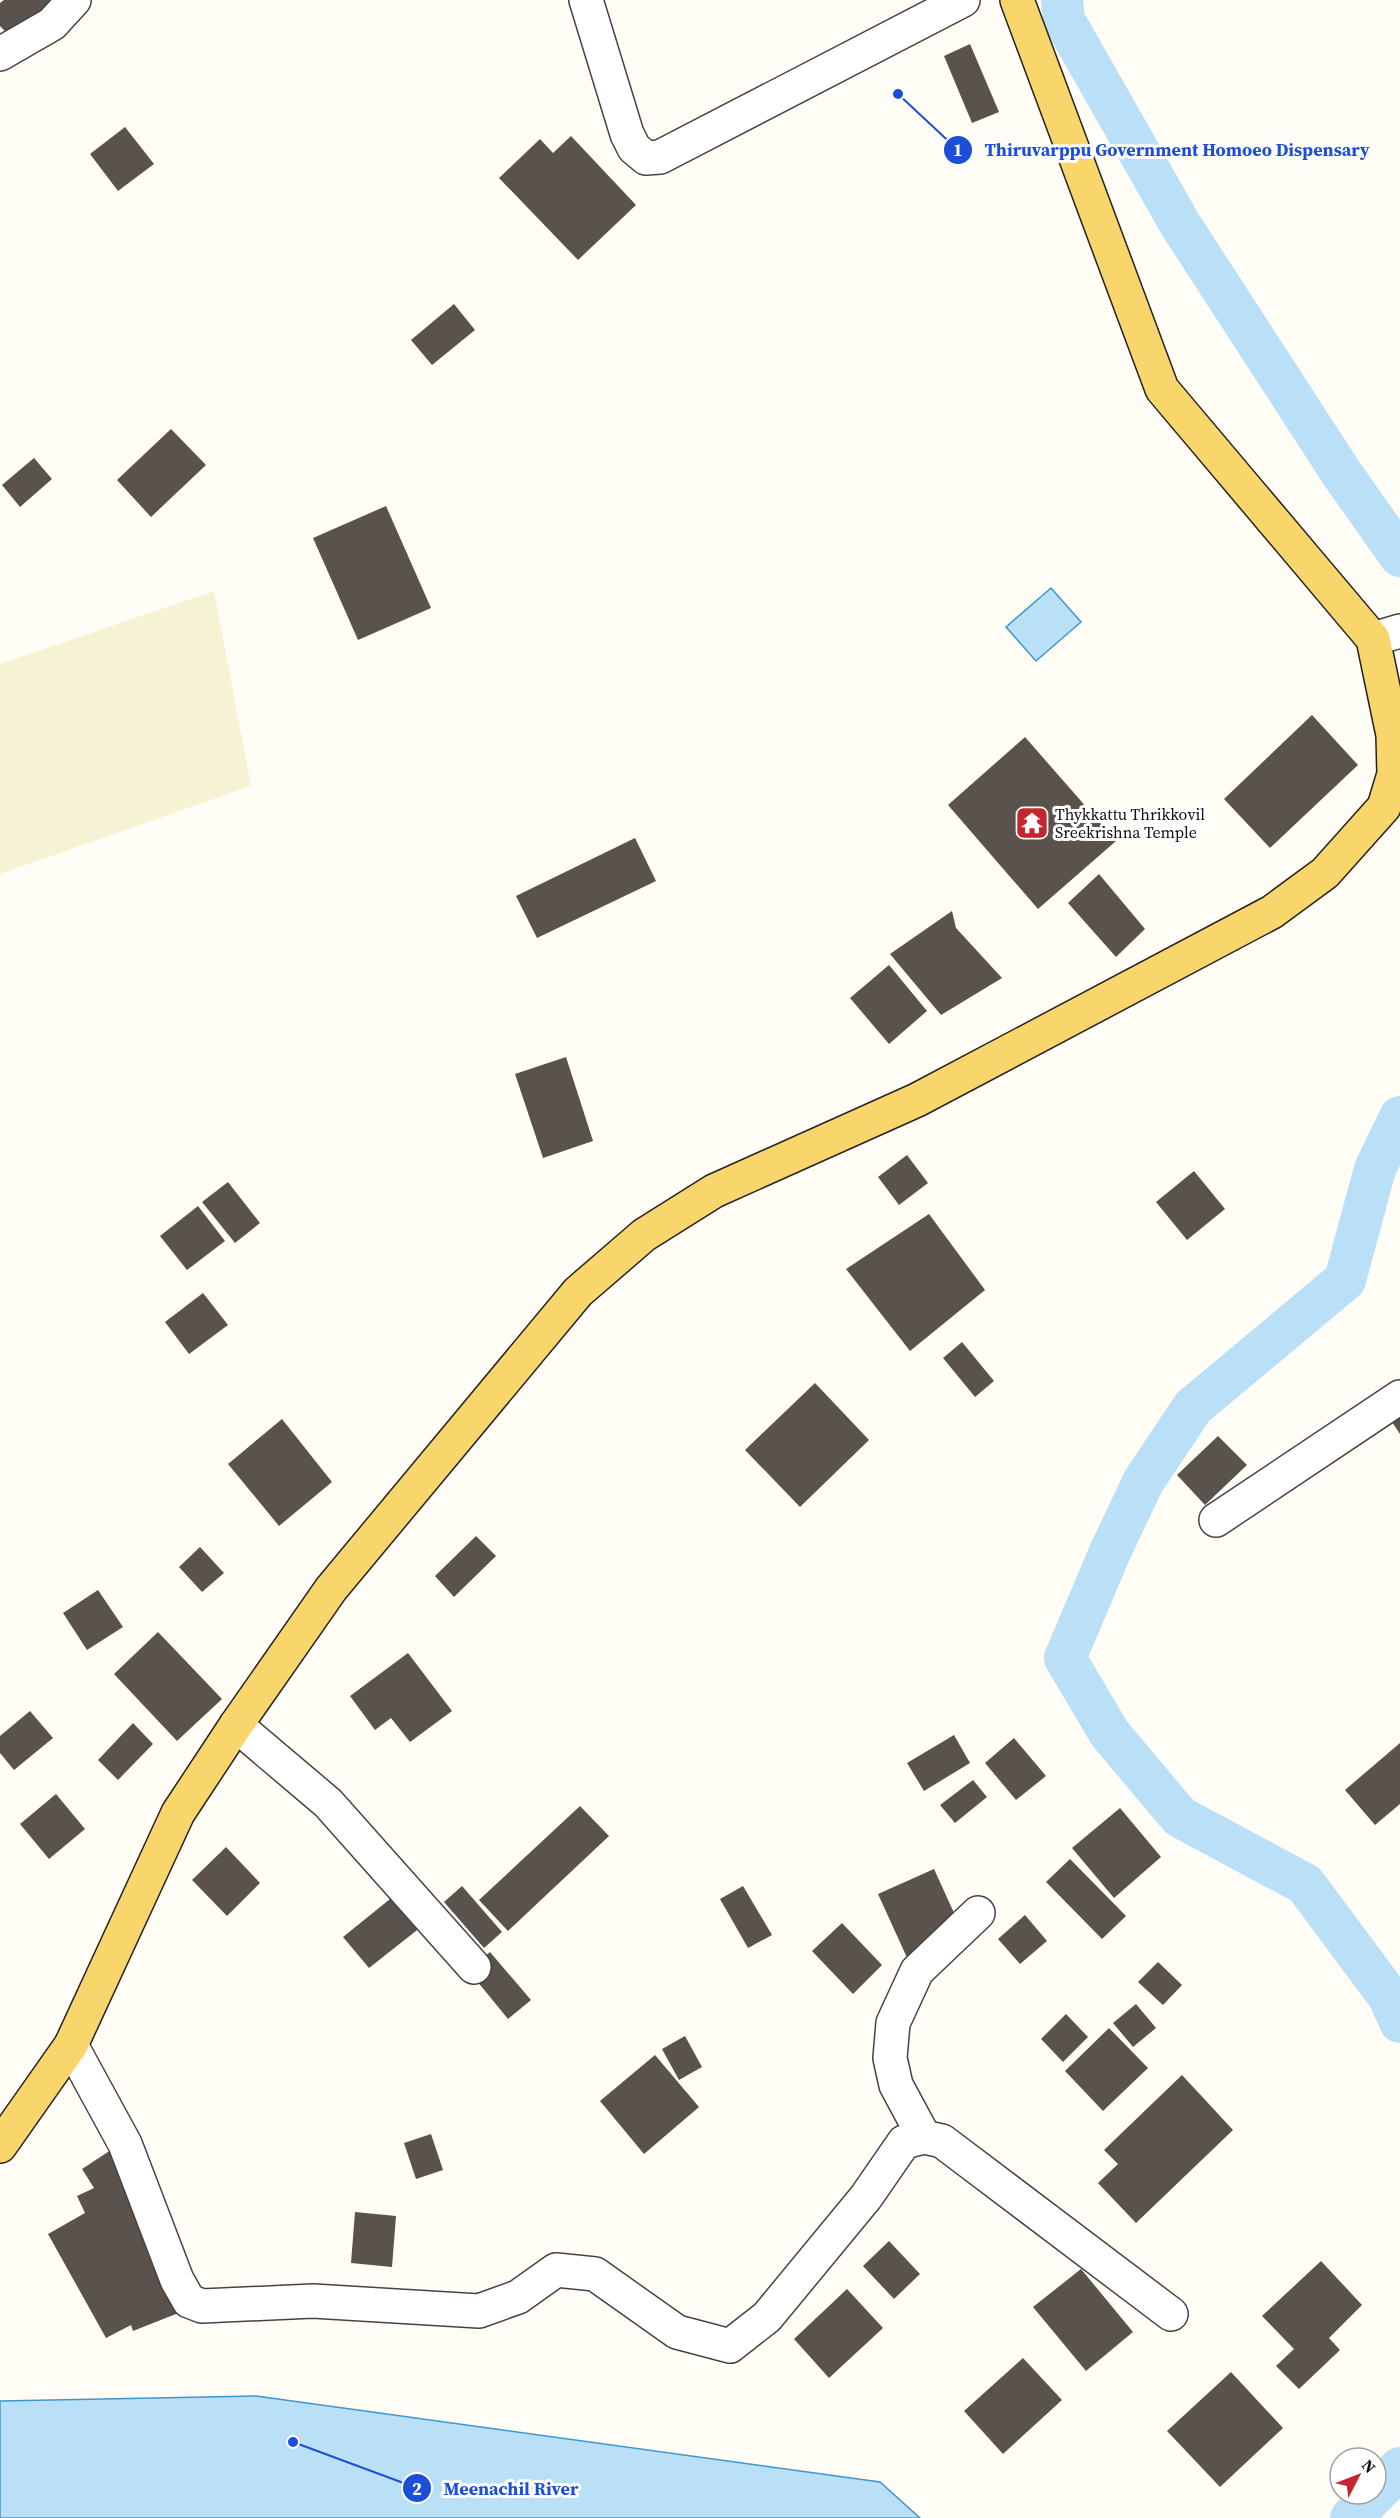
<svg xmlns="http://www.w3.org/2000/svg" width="1400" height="2518" viewBox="0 0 1400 2518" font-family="'Source Serif 4',serif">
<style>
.farmland{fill:#f6f3d4}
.water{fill:#b9e0f7;stroke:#3f96cf;stroke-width:1.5}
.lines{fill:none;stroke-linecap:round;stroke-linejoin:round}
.canal{stroke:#b9e0f7;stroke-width:42}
.building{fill:#5a524d}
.minor-casing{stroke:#444;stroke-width:36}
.major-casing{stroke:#222;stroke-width:36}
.minor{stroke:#fff;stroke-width:33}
.major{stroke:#f9d66b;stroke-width:33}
.labels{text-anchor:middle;stroke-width:6;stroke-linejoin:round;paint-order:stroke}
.poi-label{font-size:16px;fill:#111;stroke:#fff;text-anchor:start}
.leader{fill:none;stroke:#1d4ed8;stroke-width:2}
.callout-dot{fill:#1d4ed8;stroke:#fff;stroke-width:2}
.mark-label{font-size:18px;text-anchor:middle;font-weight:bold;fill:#fff}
.callout-label{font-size:18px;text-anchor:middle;font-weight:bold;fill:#1d4ed8;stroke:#fff;stroke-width:6;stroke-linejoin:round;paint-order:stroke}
</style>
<rect width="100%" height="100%" fill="#fffdf5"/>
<path class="farmland" d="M214 591 251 786 0 874V664Z"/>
<g class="water">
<path d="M1051 588 1081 622 1036 661 1006 627Z"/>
<path d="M256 2396 880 2482 920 2518H0V2401Z"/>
</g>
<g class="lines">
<g class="canal">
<path d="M1062 0 1064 20 1180 224 1342 474 1400 556"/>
<path d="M1400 1117 1375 1169 1345 1280 1193 1407 1143 1482 1110 1552 1065 1658 1110 1734 1180 1817 1305 1884 1389 1997 1400 2022"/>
<path d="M1376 2493 1400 2468"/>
<path d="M1351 2518 1375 2494"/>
</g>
</g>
<g class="building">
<path d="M4 0H50L64 15 26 53 0 26V3Z"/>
<path d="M970 44 999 112 972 123 944 56Z"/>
<path d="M125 127 154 164 118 191 90 154Z"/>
<path d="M571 136 636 205 578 260 499 178 540 139 553 153Z"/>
<path d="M454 304 475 330 432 365 411 340Z"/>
<path d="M171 429 206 465 151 517 117 480Z"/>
<path d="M34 458 52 479 20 507 2 485Z"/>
<path d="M386 506 431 608 358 640 313 538Z"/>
<path d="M1312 715 1358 765 1270 848 1224 799Z"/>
<path d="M1025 737 1116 841 1038 909 948 805Z"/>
<path d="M635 838 656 881 537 938 516 896Z"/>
<path d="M1099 874 1145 929 1116 957 1068 903Z"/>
<path d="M952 911 956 928 1002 978 941 1015 890 954Z"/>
<path d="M889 965 927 1011 889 1044 850 998Z"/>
<path d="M566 1057 593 1141 543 1158 515 1074Z"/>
<path d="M907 1155 928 1183 899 1205 878 1177Z"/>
<path d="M1194 1171 1225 1209 1187 1240 1156 1202Z"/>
<path d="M228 1182 260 1223 235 1243 202 1202Z"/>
<path d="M198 1206 225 1241 187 1270 160 1236Z"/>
<path d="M929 1214 985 1290 910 1351 846 1269Z"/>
<path d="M203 1293 228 1325 189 1354 165 1322Z"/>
<path d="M962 1342 994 1381 975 1397 943 1358Z"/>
<path d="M815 1383 869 1440 800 1507 745 1450Z"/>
<path d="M1400 1408V1434L1388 1416Z"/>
<path d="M282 1419 332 1482 279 1526 228 1464Z"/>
<path d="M1218 1436 1247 1465 1205 1505 1177 1475Z"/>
<path d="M476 1536 496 1556 454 1597 435 1576Z"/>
<path d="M200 1547 224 1573 202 1592 179 1567Z"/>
<path d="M98 1590 123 1627 87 1650 63 1613Z"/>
<path d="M158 1632 222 1699 177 1741 114 1674Z"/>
<path d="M408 1653 452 1711 410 1742 391 1718 375 1730 350 1696Z"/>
<path d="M30 1711 53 1738 14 1770 0 1753V1736Z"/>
<path d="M133 1723 153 1744 118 1780 98 1760Z"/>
<path d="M954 1735 970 1763 924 1791 907 1763Z"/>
<path d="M1014 1738 1046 1776 1016 1800 985 1763Z"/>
<path d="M1400 1743V1804L1375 1825 1345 1790Z"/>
<path d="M973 1780 987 1797 955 1823 940 1805Z"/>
<path d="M56 1794 85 1829 49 1859 20 1824Z"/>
<path d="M580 1806 609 1836 508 1931 479 1900Z"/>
<path d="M1120 1808 1161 1857 1114 1898 1072 1848Z"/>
<path d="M226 1847 260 1883 227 1916 192 1880Z"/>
<path d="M1070 1859 1126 1916 1102 1939 1046 1882Z"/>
<path d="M934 1869 965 1937 909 1962 878 1894Z"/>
<path d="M462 1886 502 1932 484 1948 444 1902Z"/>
<path d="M743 1886 772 1935 748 1948 720 1899Z"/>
<path d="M395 1895 421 1927 369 1968 343 1937Z"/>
<path d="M1025 1915 1047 1941 1020 1964 998 1939Z"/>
<path d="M842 1923 882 1965 853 1994 812 1951Z"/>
<path d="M490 1952 531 2000 508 2019 468 1970Z"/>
<path d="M1158 1962 1182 1985 1163 2005 1138 1982Z"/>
<path d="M1136 2004 1156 2028 1133 2047 1113 2023Z"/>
<path d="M1066 2014 1088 2037 1063 2062 1041 2039Z"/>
<path d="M1109 2028 1148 2068 1103 2111 1065 2071Z"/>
<path d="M685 2036 702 2067 679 2080 662 2049Z"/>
<path d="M655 2055 699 2107 644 2154 600 2101Z"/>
<path d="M1182 2075 1233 2130 1136 2223 1098 2183 1118 2164 1104 2150Z"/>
<path d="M431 2134 443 2170 416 2179 404 2143Z"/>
<path d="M111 2150 181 2312 133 2331 131 2325 106 2338 48 2234 85 2213 77 2196 94 2188 82 2169Z"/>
<path d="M355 2212 396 2216 392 2267 351 2263Z"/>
<path d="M889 2241 920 2274 894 2299 863 2266Z"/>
<path d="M1321 2261 1362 2305 1329 2338 1340 2350 1299 2389 1276 2366 1294 2349 1262 2316Z"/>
<path d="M1081 2269 1133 2332 1086 2371 1033 2307Z"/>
<path d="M847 2289 883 2328 829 2378 794 2339Z"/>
<path d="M1023 2358 1062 2400 1003 2454 964 2411Z"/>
<path d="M1231 2372 1283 2428 1220 2487 1167 2431Z"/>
</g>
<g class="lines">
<g class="minor-casing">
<g id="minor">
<path d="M586 0 627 134 634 148 646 158 660 157 963 0"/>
<path d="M0 54 52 24 74 0"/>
<path d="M1373 639 1400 631"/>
<path d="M1216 1520 1400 1397"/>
<path d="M236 1725 328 1803 474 1967"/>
<path d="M71 2045 125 2144 177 2280 189 2301 202 2306 313 2301 479 2311 518 2297 556 2270 595 2274 677 2332 730 2346 767 2317 866 2197 904 2142 924 2137 942 2141 1171 2314"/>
<path d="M924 2137 896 2085 890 2058 893 2023 917 1971 978 1913"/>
</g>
</g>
<g class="major-casing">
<path id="major" d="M0 2146 71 2045 178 1813 236 1725 331 1589 578 1292 644 1235 714 1191 917 1100 1272 912 1325 873 1384 807 1394 774 1393 735 1373 639 1162 389 1017 0"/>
</g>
<use href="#minor" class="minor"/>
<use href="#major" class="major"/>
</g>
<defs>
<g id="temple-square" transform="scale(1.725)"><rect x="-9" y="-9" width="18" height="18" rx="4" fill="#c4262e" stroke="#fff"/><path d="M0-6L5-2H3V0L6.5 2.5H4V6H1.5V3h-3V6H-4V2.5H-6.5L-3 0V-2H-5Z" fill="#fff"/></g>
</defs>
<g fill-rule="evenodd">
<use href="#temple-square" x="1032" y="823"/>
</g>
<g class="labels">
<g class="poi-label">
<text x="1055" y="820">Thykkattu Thrikkovil<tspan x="1055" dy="18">Sreekrishna Temple</tspan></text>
</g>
</g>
<path class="leader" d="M898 94L958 150M293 2442L417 2488"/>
<g class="callout-dot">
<circle cx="898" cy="94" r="6"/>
<circle cx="293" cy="2442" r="6"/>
<circle cx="958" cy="150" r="15"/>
<circle cx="417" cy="2488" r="15"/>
</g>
<g class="mark-label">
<text x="958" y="156">1</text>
<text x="417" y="2495">2</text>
</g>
<g class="callout-label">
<text x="1177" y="156">Thiruvarppu Government Homoeo Dispensary</text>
<text x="511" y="2495">Meenachil River</text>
</g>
<g transform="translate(1358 2476) rotate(48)"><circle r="28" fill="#ffffff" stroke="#a0a0a0" stroke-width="1.5"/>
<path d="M0-4.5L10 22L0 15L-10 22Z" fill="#c4262e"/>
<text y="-9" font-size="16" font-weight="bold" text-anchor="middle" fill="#111111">N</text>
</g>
</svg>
